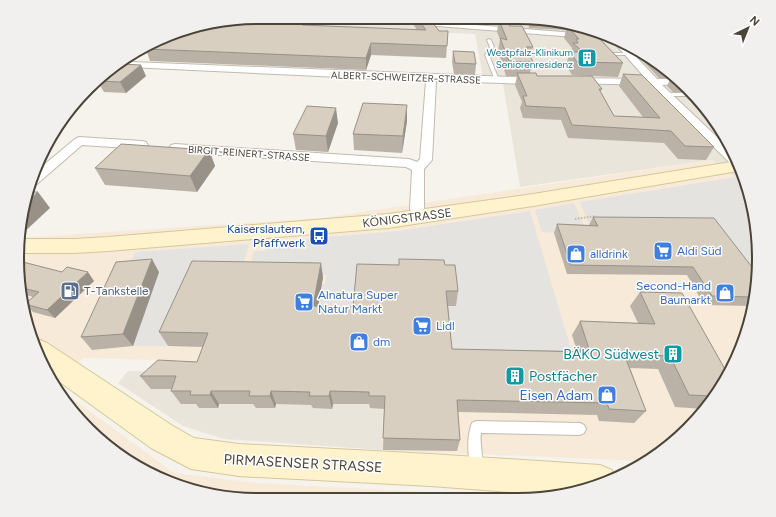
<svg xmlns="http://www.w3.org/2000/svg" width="776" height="517" viewBox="0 0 776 517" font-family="Figtree,sans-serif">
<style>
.residential{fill:#eae5da}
.commercial{fill:#f7ead8}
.parking{fill:#e5e3e0}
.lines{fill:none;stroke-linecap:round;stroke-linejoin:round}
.lane-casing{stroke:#c2bbae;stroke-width:2}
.street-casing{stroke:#c2bbae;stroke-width:2}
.secondary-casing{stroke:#d6c79b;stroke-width:2}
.path{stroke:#c4b79f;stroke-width:2;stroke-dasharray:1.5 1.5;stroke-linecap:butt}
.lane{fill:#fff;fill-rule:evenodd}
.street{fill:#fff;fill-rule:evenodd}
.secondary{fill:#fff3cd;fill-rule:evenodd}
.wall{fill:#bab2a6}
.shaded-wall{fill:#979187}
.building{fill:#d8cfc1;stroke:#979187}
.labels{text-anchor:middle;stroke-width:3;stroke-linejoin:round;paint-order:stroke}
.far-culture-label{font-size:10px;fill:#0d838f;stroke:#fff;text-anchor:end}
.far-street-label{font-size:10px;fill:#4b4439;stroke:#fff}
.street-label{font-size:12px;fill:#4b4439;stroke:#fff}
.transit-label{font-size:12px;fill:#164399;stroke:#fff;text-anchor:end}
.shop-label{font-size:12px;fill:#366cbe;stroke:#fff;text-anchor:start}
.service-label{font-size:12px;fill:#4e5e75;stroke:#fff;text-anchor:start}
.near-culture-label{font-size:14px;fill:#0d838f;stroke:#fff;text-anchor:end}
.near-shop-label{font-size:14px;fill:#366cbe;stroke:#fff;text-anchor:end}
.near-street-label{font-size:14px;fill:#4b4439;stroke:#fff}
.rim{fill:none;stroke:#4b4439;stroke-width:2}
</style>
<rect width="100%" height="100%" fill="#f6f3ec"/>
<g class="residential">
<path d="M259 17 549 19 624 42 677 77 734 152 742 182 711 160 520 187 503 83H484L475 34 237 25Z"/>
<path d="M128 371 384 375 382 450 224 439 183 426 118 383Z"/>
</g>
<path class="commercial" d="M711 160 742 182 758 243 746 336 699 418 643 461 382 450 384 366 83 358 53 384 174 473 256 483 540 498 533 499 227 498 152 475 99 440 49 379 25 321 18 243 19 238 322 218Z"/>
<g class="parking">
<path d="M736 177 742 182 758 243 754 279 707 227 589 225 580 202Z"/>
<path d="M574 203 588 235 542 232 535 210Z"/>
<path d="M530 211 576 366 449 363 444 306H456L453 280 355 321 316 320 322 284H325L327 275 199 276 168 346H133L125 275 135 252 249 244 243 264H251L254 251H266L268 242 398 231Z"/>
</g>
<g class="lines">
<g class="lane-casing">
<g id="lane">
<path d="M489 39 491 40 494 47 489 55 499 80 497 81 495 80 485 55 490 47 487 40Z"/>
<path d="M603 50H605L608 53H628L630 54 628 55H607L603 52Z"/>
<path d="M666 93H689L692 96H664V94Z"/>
<path d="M476 421 580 423 584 425 586 429 584 433 580 435 481 433C479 444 485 459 480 470L476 472 472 470C467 458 467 435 472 423Z"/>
</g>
</g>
<g class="street-casing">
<g id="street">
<path d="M421 18H429L432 21 437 22 601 35 621 41 657 79H678L683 84 662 85 735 154 738 166H733L651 85 571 83 569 81 571 79 574 78 646 79 612 40 437 26 427 25Z"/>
<path d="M132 62 537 78 542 81 537 84 436 81 432 160 424 169V209L427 217 425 220 420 222 415 220 410 209 412 170 406 167 175 152 171 151 169 148 171 145 175 144 409 159 417 162 420 159 426 81 129 67 128 65Z"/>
<path d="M79 137 142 141 146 142 148 145 146 148 142 149 82 145 37 184 31 185 34 173 75 139Z"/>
</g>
</g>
<g class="secondary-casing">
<g id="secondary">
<path d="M737 161 739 171H738L533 206 388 228 108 251 74 253H19V239H74L108 237 388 214 533 194Z"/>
<path d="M38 339 47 343 173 426 194 438 239 444 431 454 600 465 612 470 615 478 550 495 431 486 239 476 191 469 151 448 46 372 34 341Z"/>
</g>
</g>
<path class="path" d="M575 219 596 216"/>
<use href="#lane" class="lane"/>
<use href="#street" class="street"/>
<use href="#secondary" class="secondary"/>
</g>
<g class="wall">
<path d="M258 17 403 18 303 22V25L417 30 409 18H429L439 31H448L446 58 371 55 366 70 150 61 146 49Z"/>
<path d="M433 18 510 19 509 26 533 47 530 56 533 62 530 73 537 76 602 89 600 92 614 116 643 117 619 86 623 74 714 147 706 160 678 159 664 143 568 138 561 120 523 118 520 108 522 102 515 85 517 76H506L498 51 500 39 497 32 498 25 463 23Z"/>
<path d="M528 19H549L593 32 623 63 618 77 572 75 566 65 570 52H571L572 48 564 38 566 30 529 28Z"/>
<path d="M635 49 677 77 688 92H673L667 86 671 78H659L634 52Z"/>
<path d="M453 51 476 64 475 75 454 74 452 62Z"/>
<path d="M106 75 146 76 126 93 104 92 98 82Z"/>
<path d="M407 121 402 153 354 150 353 134Z"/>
<path d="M338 123 328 152 296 150 293 134Z"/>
<path d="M209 150 215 166 197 192 105 185 95 168Z"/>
<path d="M593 217 755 271 750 306 704 305 687 275 567 274 554 233 557 224 589 225Z"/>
<path d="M19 261 94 281 55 318 33 312 25 304 33 297 23 294Z"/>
<path d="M445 265 458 291 456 306H448L452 349 577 351 572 335 580 321 638 323 630 306 640 292 726 371 704 409 675 407 658 369 630 368 646 411 634 423 599 421 597 415 458 412 460 440 457 451 383 450 384 409 370 408 369 404H333L332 409 313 408 311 405 276 404 275 408H256L253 404H219L218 408H199L196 404H181L171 391V389H151L140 376 197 362 203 347 168 346 159 332 323 277 318 306 353 307Z"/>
<path d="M159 272 133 346 92 350 81 337Z"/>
</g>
<g class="shaded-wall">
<path d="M302 17 303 22V36L302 25Z"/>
<path d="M371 43V55L366 70V58Z"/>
<path d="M141 65 146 76 126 93 120 82Z"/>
<path d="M407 105V121L402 153 403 136Z"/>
<path d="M336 108 338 123 328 152 326 136Z"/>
<path d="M209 150 215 166 197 192 190 176Z"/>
<path d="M38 192 50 208 22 234 20 232 27 202Z"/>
<path d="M152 259 159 272 133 346 123 334Z"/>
<path d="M321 263 323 277 316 320 313 306Z"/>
<path d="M88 272 94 281 55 318 47 310Z"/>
<path d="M211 391 219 404 218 408 210 395Z"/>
<path d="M271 391 276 404 275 408 270 396Z"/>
<path d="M330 391 333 404 332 409 329 396Z"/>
</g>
<g class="building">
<path d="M258 17H302V25L426 30 417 18H429L439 31H448L447 46 371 43 366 58 146 49 152 44 181 30Z"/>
<path d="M499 20H510L509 26H522L533 47H526L533 62 509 61 500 38 507 40Z"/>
<path d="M567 26H571L593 32 623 63 577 62 570 52H583L573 43H578L576 39H579Z"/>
<path d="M453 51 474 52 476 64 455 63Z"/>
<path d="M120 64 141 65 120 82 100 81 106 75Z"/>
<path d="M517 73H536L537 76H592L602 89H599L614 116 660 118 623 74 642 75 714 147 685 146 671 131 572 125 565 108 526 106 523 96H527Z"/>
<path d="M363 103 407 105 403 136 353 134Z"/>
<path d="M307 106 336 108 326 136 293 134Z"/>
<path d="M121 144 209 150 190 176 95 168Z"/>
<path d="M29 192H38L27 202Z"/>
<path d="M593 217 714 218 755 271 751 297 712 296 693 267 571 265 557 224 598 226Z"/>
<path d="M152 259 123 334 81 337 116 262Z"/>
<path d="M399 259 444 260 445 265H455L458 291H446L452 349 590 352 580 321 655 324 640 292 682 293 726 371 712 396 689 395 670 356 624 354 646 411 609 409 607 403 457 400 460 440 383 438 385 396H369V392L330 391 329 396H309L310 392 271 391 270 396H249L250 391H211L210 395H190L191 391H171L176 376H140L158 360 197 362 208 333 159 332 192 261 321 263 313 306 353 307 357 264 399 265Z"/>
<path d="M19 261 62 272 67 267 88 272 47 310 25 304 39 292 22 288Z"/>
</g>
<defs>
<g id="building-square" transform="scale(1)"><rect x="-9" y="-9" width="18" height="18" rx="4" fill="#0f9aa8" stroke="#fff"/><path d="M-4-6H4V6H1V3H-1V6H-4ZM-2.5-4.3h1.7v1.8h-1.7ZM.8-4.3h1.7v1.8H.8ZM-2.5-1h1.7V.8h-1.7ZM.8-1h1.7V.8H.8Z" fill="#fff"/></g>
<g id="bus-square" transform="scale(1)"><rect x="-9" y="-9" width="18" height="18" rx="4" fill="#1a4fb4" stroke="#fff"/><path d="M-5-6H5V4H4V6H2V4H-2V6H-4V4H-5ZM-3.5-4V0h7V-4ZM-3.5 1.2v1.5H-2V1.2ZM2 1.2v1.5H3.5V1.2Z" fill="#fff"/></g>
<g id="supermarket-square" transform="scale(1)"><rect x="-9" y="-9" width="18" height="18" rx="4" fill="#3f7fe0" stroke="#fff"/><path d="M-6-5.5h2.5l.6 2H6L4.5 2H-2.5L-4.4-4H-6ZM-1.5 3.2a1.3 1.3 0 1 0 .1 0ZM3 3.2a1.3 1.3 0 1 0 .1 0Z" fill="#fff"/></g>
<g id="shop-square" transform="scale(1)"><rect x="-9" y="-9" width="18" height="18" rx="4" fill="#3f7fe0" stroke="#fff"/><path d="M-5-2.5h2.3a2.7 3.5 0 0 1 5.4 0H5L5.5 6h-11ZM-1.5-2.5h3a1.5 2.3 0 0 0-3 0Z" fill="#fff"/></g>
<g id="fuel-square" transform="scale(1)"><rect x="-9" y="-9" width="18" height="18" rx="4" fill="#5c6f8a" stroke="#fff"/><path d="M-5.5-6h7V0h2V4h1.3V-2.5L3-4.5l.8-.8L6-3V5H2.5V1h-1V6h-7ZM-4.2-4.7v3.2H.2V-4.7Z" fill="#fff"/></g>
</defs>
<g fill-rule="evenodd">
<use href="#building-square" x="587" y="58"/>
<use href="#bus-square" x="319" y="236"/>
<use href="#supermarket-square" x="663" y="251"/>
<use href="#shop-square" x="576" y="254"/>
<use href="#fuel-square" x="70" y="291"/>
<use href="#shop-square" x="725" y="293"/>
<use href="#supermarket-square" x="304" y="302"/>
<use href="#supermarket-square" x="422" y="326"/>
<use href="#shop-square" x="359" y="342"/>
<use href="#building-square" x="673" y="354"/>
<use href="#building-square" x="515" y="376"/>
<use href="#shop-square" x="607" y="395"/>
</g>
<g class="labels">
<g class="far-culture-label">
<text x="573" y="56">Westpfalz-Klinikum<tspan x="573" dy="12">Seniorenresidenz</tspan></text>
</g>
<g class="far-street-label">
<text transform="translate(406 77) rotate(2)" y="4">ALBERT-SCHWEITZER-STRASSE</text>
<text transform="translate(249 153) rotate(4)" y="4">BIRGIT-REINERT-STRASSE</text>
</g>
<g class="street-label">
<text transform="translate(407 218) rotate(-7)" y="4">KÖNIGSTRASSE</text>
</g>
<g class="transit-label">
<text x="305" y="233">Kaiserslautern,<tspan x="305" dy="14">Pfaffwerk</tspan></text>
</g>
<g class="shop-label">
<text x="677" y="255">Aldi Süd</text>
<text x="590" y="258">alldrink</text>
<text x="711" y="290" text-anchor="end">Second-Hand<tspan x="711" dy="14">Baumarkt</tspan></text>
<text x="318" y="299">Alnatura Super<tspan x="318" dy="14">Natur Markt</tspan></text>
<text x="436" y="330">Lidl</text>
<text x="373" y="346">dm</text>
</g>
<g class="service-label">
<text x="84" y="295">T-Tankstelle</text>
</g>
<g class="near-culture-label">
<text x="659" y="359">BÄKO Südwest</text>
<text x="529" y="381" text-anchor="start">Postfächer</text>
</g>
<g class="near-shop-label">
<text x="593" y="400">Eisen Adam</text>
</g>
<g class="near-street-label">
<text transform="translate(303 463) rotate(3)" y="5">PIRMASENSER STRASSE</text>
</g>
</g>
<path d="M0 0H776V517H0ZM258 24H518A234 234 0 0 1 752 258V259A234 234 0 0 1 518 493H258A234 234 0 0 1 24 259V258A234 234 0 0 1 258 24Z" fill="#f1f0ef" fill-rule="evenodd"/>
<path class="rim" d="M258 24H518A234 234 0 0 1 752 258V259A234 234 0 0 1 518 493H258A234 234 0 0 1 24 259V258A234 234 0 0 1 258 24Z"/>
<g transform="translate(748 28) rotate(43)" stroke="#ffffff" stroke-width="3" paint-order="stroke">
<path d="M0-3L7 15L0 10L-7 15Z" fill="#4b4439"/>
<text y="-6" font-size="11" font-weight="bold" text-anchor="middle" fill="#4b4439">N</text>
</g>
</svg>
